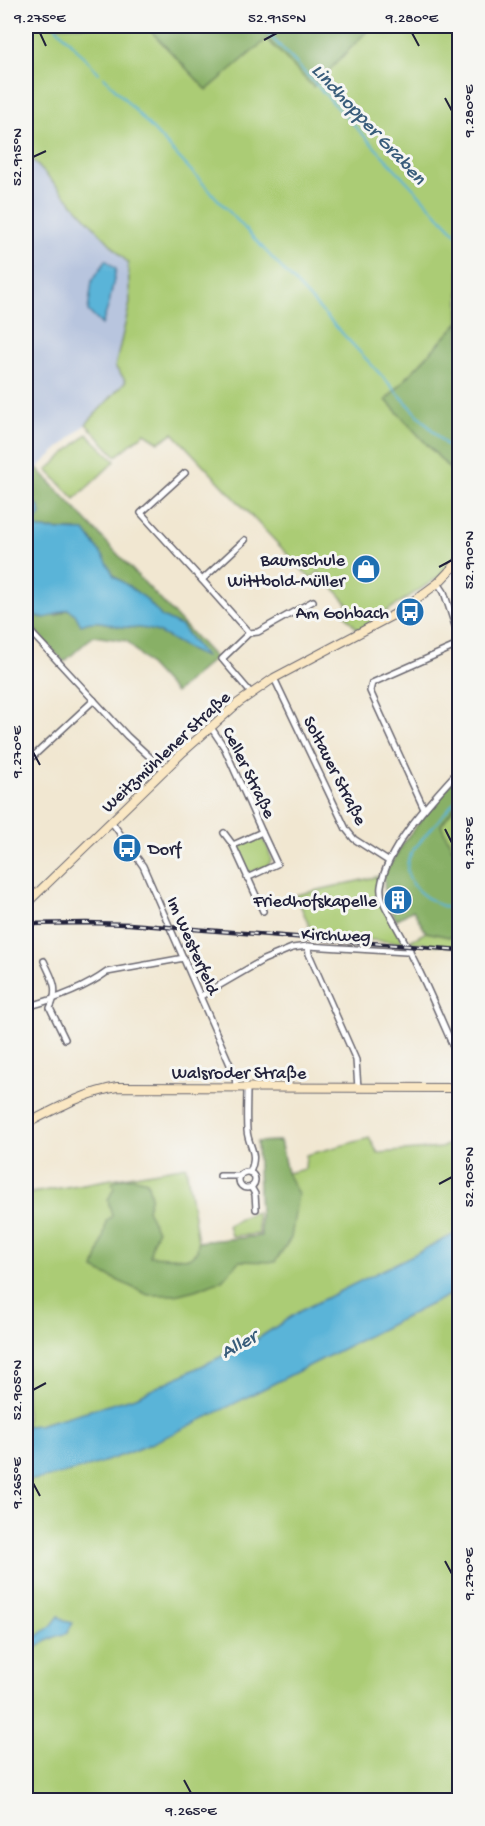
<svg xmlns="http://www.w3.org/2000/svg" width="485" height="1826" viewBox="0 0 485 1826" font-family="'Gochi Hand',sans-serif">
<style>
.industrial{fill:#b8c5de}
.green{fill:#abcc75;stroke:#667758;stroke-width:1.5}
.forest{fill:#88b066;stroke:#556950;stroke-width:1.5}
.water{fill:#5ab4d8;stroke:#3e6b8a;stroke-width:1.5}
.lines{fill:none;stroke-linecap:round;stroke-linejoin:round}
.stream{stroke:#5ab4d8;stroke-width:2}
.street-casing{stroke:#6a6770;stroke-width:8}
.secondary-casing{stroke:#6a6770;stroke-width:10}
.street{stroke:#fff;stroke-width:5}
.secondary{stroke:#fae7c3;stroke-width:8}
.rail-casing{stroke:#22223b;stroke-width:4.5}
.rail{stroke:#f6f6f2;stroke-width:2;stroke-dasharray:7;stroke-linecap:butt}
.ticks{fill:none;stroke:#22223b;stroke-width:2}
.labels{text-anchor:middle;stroke-width:6;stroke-linejoin:round;paint-order:stroke}
.poi-label{font-size:18px;fill:#22223b;stroke:#f6f6f2;text-anchor:end}
.street-label{font-size:18px;fill:#22223b;stroke:#f6f6f2}
.water-label{font-size:20px;font-style:italic;fill:#385c7a;stroke:#f6f6f2}
.neatline{fill:none;stroke:#22223b;stroke-width:2}
.ticks-label{font-size:15px;text-anchor:middle;fill:#22223b}
</style>
<rect width="100%" height="100%" fill="#f6f6f2"/>
<filter id="ink" filterUnits="userSpaceOnUse"><feTurbulence type="fractalNoise" baseFrequency=".0167" numOctaves="2"/><feDisplacementMap in="SourceGraphic" scale="12" xChannelSelector="R" yChannelSelector="G"/><feConvolveMatrix kernelMatrix="1 2 1 2 8 2 1 2 1" color-interpolation-filters="sRGB"/></filter>
<filter id="wash" filterUnits="userSpaceOnUse"><feTurbulence type="fractalNoise" baseFrequency=".008" numOctaves="4" result="noise"/><feDisplacementMap in="SourceGraphic" scale="24" xChannelSelector="R" yChannelSelector="G"/><feGaussianBlur stdDeviation="1.35" result="paint"/><feColorMatrix in="noise" values="0 0 0 0 0 0 0 0 0 0 0 0 0 0 0 0 0 1.4 0 .05"/><feComposite in="paint" operator="in"/></filter>
<g filter="url(#wash)">
<rect width="100%" height="100%" fill="#f1e7d1"/>
<path class="industrial" d="M26 153 128 263 130 303 115 367 126 381 86 424 26 478Z"/>
<g class="green">
<path d="M26 26H146L207 90 267 38 369 29 365 26H459V322L386 400 459 479V554L439 577 358 630 341 610 348 604 319 572 310 578 173 433 159 442 145 433 116 456 86 424 126 381 115 367 130 303 128 263 26 153Z"/>
<path d="M87 434 115 461 75 499 47 470Z"/>
<path d="M459 801V845L452 849 441 825Z"/>
<path d="M259 837C267 841 270 853 271 861L267 866 250 873 246 871 237 850 240 845Z"/>
<path d="M380 876 379 899 404 943 313 935 296 895Z"/>
<path d="M459 931V947L408 942 426 932 449 937Z"/>
<path d="M369 1138 378 1153 441 1148 459 1139V1800H26V1194L186 1166 198 1242 261 1236 257 1142 280 1141 287 1173 305 1169 306 1155Z"/>
<path d="M251 1213H257L259 1234 231 1236 228 1225Z"/>
</g>
<g class="forest">
<path d="M146 26H365L369 29 313 87 267 39 207 90Z"/>
<path d="M459 322V479L386 400Z"/>
<path d="M37 468 215 658 175 693 127 641 93 636 64 662 26 620V578L56 616 68 609C91 625 119 624 146 628 163 631 179 643 193 652L181 626 162 617 145 598 114 576 91 538 76 530 39 529 33 525 32 502 26 507V478Z"/>
<path d="M459 772V801L441 825 452 848 459 845V931L449 937 426 932 413 910 396 920 385 899 384 875 406 839Z"/>
<path d="M280 1141 287 1173 298 1194 291 1238 275 1262 239 1261 222 1280 195 1290 175 1295H148L94 1269C98 1253 105 1238 106 1221L112 1216 108 1200 114 1188 112 1183C123 1175 135 1177 147 1181L151 1196 147 1209 157 1231 152 1244 150 1256 189 1258 197 1251 198 1242 261 1236 257 1142Z"/>
</g>
<g class="water">
<path d="M106 260 116 269 109 304 102 325 88 311 92 281Z"/>
<path d="M32 502 38 505 41 514 33 525 39 529 85 531 105 559 114 576 145 598 162 617 181 626 205 657C187 650 172 638 155 631 144 627 133 628 122 627 107 624 97 618 81 625L75 614 68 609C51 614 49 624 29 612L26 596V507Z"/>
<path d="M459 1232V1290C393 1324 326 1357 259 1391 184 1429 110 1469 26 1481V1426L38 1425 136 1397 254 1341 300 1311Z"/>
<path d="M59 1616 64 1621 73 1623 67 1633C50 1637 38 1645 26 1657V1645L52 1625Z"/>
</g>
<g class="lines">
<g class="stream">
<path d="M55 26 99 73"/>
<path d="M261 26 460 238"/>
<path d="M104 77 460 460"/>
<path d="M460 795C448 810 435 824 423 838 420 843 414 848 411 853 395 886 434 905 460 912"/>
</g>
</g>
</g>
<g filter="url(#ink)">
<g class="lines">
<g class="street-casing">
<g id="street">
<path d="M185 473 141 513 202 580"/>
<path d="M245 540 202 580 249 633"/>
<path d="M438 583 444 592 460 641"/>
<path d="M26 627 127 736 164 770"/>
<path d="M274 678 346 829 354 839 388 861"/>
<path d="M251 693 222 659 249 633 258 632 313 601"/>
<path d="M210 726 224 747 262 832 233 845 263 911"/>
<path d="M26 763 94 700"/>
<path d="M460 769C433 799 387 846 381 886 379 900 389 912 395 924 420 968 439 1015 460 1062"/>
<path d="M424 809 370 691 372 683 460 644"/>
<path d="M111 821 143 866 235 1076 236 1087"/>
<path d="M224 833 233 845"/>
<path d="M247 878 277 864 262 832"/>
<path d="M308 946 309 954 356 1060 358 1088"/>
<path d="M44 961C52 979 60 988 50 1008L65 1039"/>
<path d="M201 996 263 960 292 948 308 946 406 952 410 950"/>
<path d="M26 1007C53 1000 85 988 107 972L184 958"/>
<path d="M247 1087C247 1102 246 1116 247 1130 248 1147 259 1152 250 1172"/>
<circle cx="247" cy="1180" r="8"/>
<path d="M220 1176H240"/>
<path d="M251 1187 255 1194 256 1209"/>
</g>
</g>
<g class="secondary-casing">
<g id="secondary">
<path d="M26 904 183 752 238 703 274 678 397 613 438 583 460 560"/>
<path d="M26 1124C55 1109 84 1093 117 1087L460 1088"/>
</g>
</g>
<use href="#street" class="street"/>
<use href="#secondary" class="secondary"/>
<g class="rail-casing">
<path id="rail" d="M26 924 86 923 129 924 460 950"/>
</g>
<use href="#rail" class="rail"/>
</g>
</g>
<path class="ticks" d="M40 33 46 46M412 33 419 46M264 40 277 33M445 98 452 111M33 157 46 151M439 567 452 560M33 752 40 765M445 829 452 843M439 1184 452 1177M33 1390 46 1383M33 1483 40 1496M445 1561 452 1574M184 1780 191 1793"/>
<defs>
<g id="shop-disc" transform="scale(1.5)"><circle r="9.5" fill="#1f6fb2" stroke="#f6f6f2"/><path d="M-5-2.5h2.3a2.7 3.5 0 0 1 5.4 0H5L5.5 6h-11ZM-1.5-2.5h3a1.5 2.3 0 0 0-3 0Z" fill="#fff"/></g>
<g id="bus-disc" transform="scale(1.5)"><circle r="9.5" fill="#1f6fb2" stroke="#f6f6f2"/><path d="M-5-6H5V4H4V6H2V4H-2V6H-4V4H-5ZM-3.5-4V0h7V-4ZM-3.5 1.2v1.5H-2V1.2ZM2 1.2v1.5H3.5V1.2Z" fill="#fff"/></g>
<g id="building-disc" transform="scale(1.5)"><circle r="9.5" fill="#1f6fb2" stroke="#f6f6f2"/><path d="M-4-6H4V6H1V3H-1V6H-4ZM-2.5-4.3h1.7v1.8h-1.7ZM.8-4.3h1.7v1.8H.8ZM-2.5-1h1.7V.8h-1.7ZM.8-1h1.7V.8H.8Z" fill="#fff"/></g>
</defs>
<g fill-rule="evenodd">
<use href="#shop-disc" x="366" y="569"/>
<use href="#bus-disc" x="410" y="612"/>
<use href="#bus-disc" x="127" y="848"/>
<use href="#building-disc" x="398" y="900"/>
</g>
<g class="labels">
<g class="poi-label">
<text x="345" y="565">Baumschule<tspan x="345" dy="21">Wittbold-Müller</tspan></text>
<text x="389" y="618">Am Gohbach</text>
<text x="148" y="854" text-anchor="start">Dorf</text>
<text x="377" y="906">Friedhofskapelle</text>
</g>
<g class="street-label">
<text transform="translate(165 751) rotate(-43)" y="6">Weitzmühlener Straße</text>
<text transform="translate(336 770) rotate(63)" y="6">Soltauer Straße</text>
<text transform="translate(250 772) rotate(64)" y="6">Celler Straße</text>
<text transform="translate(336 934) rotate(2)" y="6">Kirchweg</text>
<text transform="translate(194 945) rotate(66)" y="6">Im Westerfeld</text>
<text x="239" y="1078">Walsroder Straße</text>
</g>
<g class="water-label">
<text transform="translate(370 123) rotate(47)" y="7">Lindhopper Graben</text>
<text transform="translate(238 1343) rotate(-29)" y="7">Aller</text>
</g>
</g>
<rect width="485" height="1826" fill="none" stroke="#f6f6f2" stroke-width="66"/>
<rect x="33" y="33" width="419" height="1760" class="neatline"/>
<g class="ticks-label">
<text x="40" y="22">9.275°E</text>
<text x="277" y="22">52.915°N</text>
<text x="412" y="22">9.280°E</text>
<text transform="translate(468 111) rotate(-90)" y="5">9.280°E</text>
<text transform="translate(16 157) rotate(-90)" y="5">52.915°N</text>
<text transform="translate(468 560) rotate(-90)" y="5">52.910°N</text>
<text transform="translate(16 752) rotate(-90)" y="5">9.270°E</text>
<text transform="translate(468 843) rotate(-90)" y="5">9.275°E</text>
<text transform="translate(468 1177) rotate(-90)" y="5">52.905°N</text>
<text transform="translate(16 1390) rotate(-90)" y="5">52.905°N</text>
<text transform="translate(16 1483) rotate(-90)" y="5">9.265°E</text>
<text transform="translate(468 1574) rotate(-90)" y="5">9.270°E</text>
<text x="191" y="1815">9.265°E</text>
</g>
</svg>
